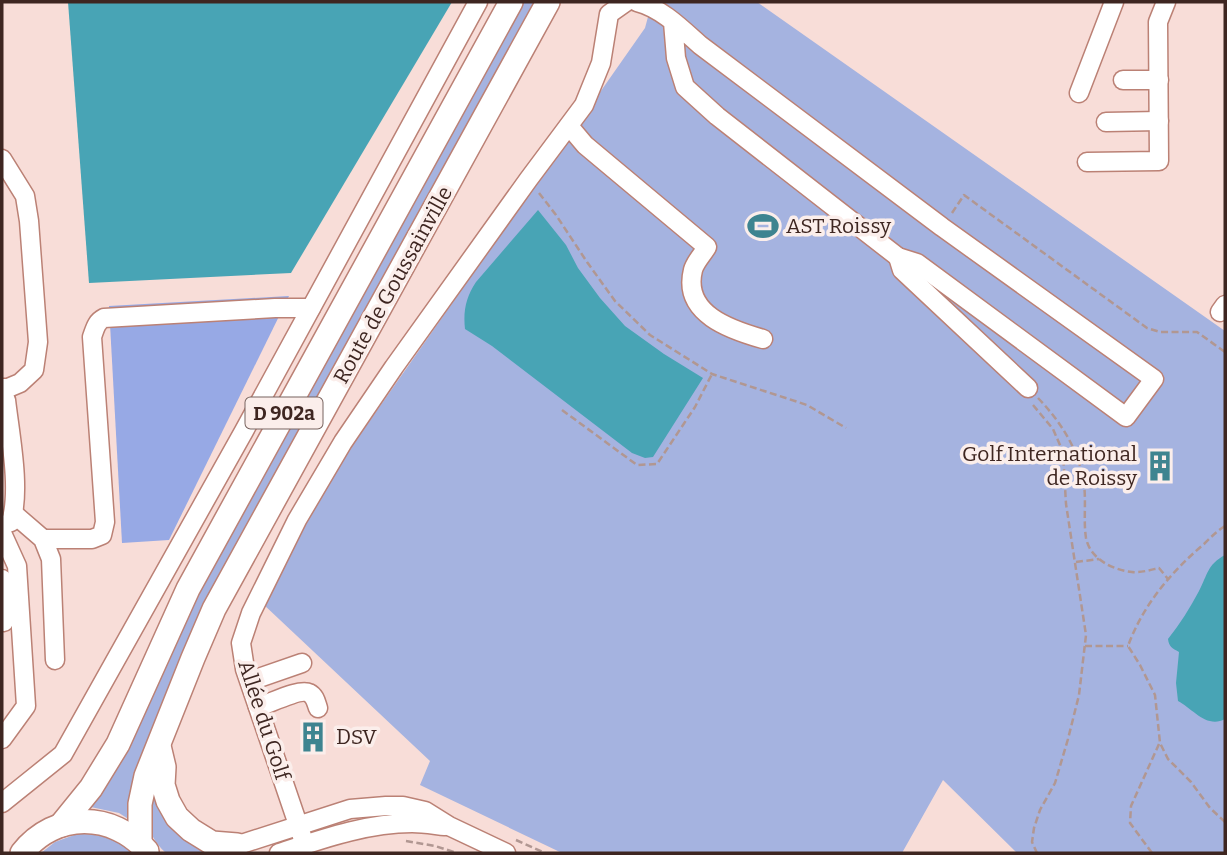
<svg xmlns="http://www.w3.org/2000/svg" width="1227" height="855" viewBox="0 0 1227 855" font-family="Bitter,serif">
<style>
.green{fill:#a5b3e0}
.forest{fill:#97a9e5}
.water{fill:#48a4b5}
.lines{fill:none;stroke-linecap:round;stroke-linejoin:round}
.minor-casing{stroke:#bb8175;stroke-width:21}
.major-casing{stroke:#bb8175;stroke-width:26}
.path{stroke:#b19792;stroke-width:2.5;stroke-dasharray:7 3.5;stroke-linecap:butt}
.minor{stroke:#fff;stroke-width:18}
.major{stroke:#fff;stroke-width:23}
.labels{text-anchor:middle;stroke-width:7;stroke-linejoin:round;paint-order:stroke}
.shield{fill:#fbeeeb;stroke:#77625e;stroke-width:2}
.shield-label{font-size:19px;font-weight:bold;fill:#3e2621}
.poi-label{font-size:21px;fill:#3e2621;stroke:#fbeeeb;text-anchor:start}
.street-label{font-size:21px;fill:#3e2621;stroke:#fbeeeb}
</style>
<rect width="100%" height="100%" fill="#f8ddd8"/>
<g class="green">
<path d="M520 2H539L199 625 130 820 119 813 86 806 184 615Z"/>
<path d="M652 2H757L1225 331V853H1017L943 780 902 853H562L420 785 430 761 263 604 317 496 645 28Z"/>
<path d="M152 787 218 849 204 853H166C142 831 150 816 152 787Z"/>
<path d="M77 834C100 833 116 839 133 853H41L55 842Z"/>
</g>
<path class="forest" d="M289 296 169 540 122 543 109 306Z"/>
<g class="water">
<path d="M68 2H452L291 273 89 283Z"/>
<path d="M538 210 566 245 578 268 600 298 625 326 664 354 703 378 653 457 645 458 632 453 492 346 465 329C463 311 466 297 476 282Z"/>
<path d="M1225 555V719C1207 729 1193 709 1178 701L1176 683 1179 652C1172 648 1169 647 1168 639 1180 624 1190 608 1199 591 1208 574 1207 565 1225 555Z"/>
</g>
<g class="lines">
<g class="minor-casing">
<g id="minor">
<path d="M637 2C661 8 681 28 700 45L942 227 1154 379 1126 417 917 263 898 257 717 116 685 87 676 58 673 22"/>
<path d="M1123 80H1159"/>
<path d="M1079 93 1114 2"/>
<path d="M1106 122 1159 121"/>
<path d="M569 126 585 145 707 247C703 254 695 262 693 270 682 314 731 330 763 339"/>
<path d="M2 159 25 196 29 221 38 342 34 370 20 383 8 388H2"/>
<path d="M1087 162 1159 161 1158 22 1166 2"/>
<path d="M898 257 902 270 1028 388"/>
<path d="M1220 312 1225 305"/>
<path d="M2 397 6 400C10 435 21 489 11 522L8 523"/>
<path d="M14 514 43 539 51 559 55 660"/>
<path d="M2 533 17 566 26 706 2 739"/>
<path d="M43 539H92L102 535 105 522 92 337C95 329 96 322 104 318L275 308H311"/>
<path d="M2 579 4 622"/>
<path d="M250 681 302 663"/>
<path d="M258 707C269 704 300 688 309 693 315 696 316 702 318 708"/>
<path d="M2 803 63 754 244 431 478 2"/>
<path d="M305 845 245 669 241 643 251 613 297 520 343 442 394 367 528 180 584 105 601 63 609 14 626 2"/>
<path d="M226 849 350 809 386 806H403L425 811 449 826 506 853"/>
<path d="M279 853C322 839 367 823 412 823 423 823 435 825 445 826"/>
</g>
</g>
<g class="major-casing">
<g id="major">
<path d="M159 746 164 767 163 785 168 801 177 817 191 830 212 843 237 845"/>
<path d="M61 825 91 788 118 744 188 589 511 2"/>
<path d="M140 842V804L146 776 193 658 214 609 548 2"/>
<path d="M22 853C55 811 113 812 147 851"/>
</g>
</g>
<g class="path">
<path d="M539 193 556 215 587 262 615 301 650 335 712 374 807 405 846 428"/>
<path d="M952 213 964 195 1147 328 1160 332H1197L1225 352"/>
<path d="M1038 398C1060 421 1077 447 1083 478 1087 498 1083 519 1086 538 1090 559 1113 570 1132 572 1140 573 1150 570 1159 568L1168 579"/>
<path d="M1033 405 1053 429 1063 452 1066 504 1086 635 1079 695 1068 739 1055 783 1040 810 1034 828 1032 842 1037 853"/>
<path d="M562 410 637 465 657 464 695 407 712 374"/>
<path d="M1225 526C1217 531 1211 537 1204 544 1171 572 1143 605 1128 646L1140 665 1155 695 1160 743 1168 759 1191 782 1210 808 1225 822"/>
<path d="M1076 562 1099 559"/>
<path d="M1085 646H1128"/>
<path d="M516 840 545 853"/>
<path d="M406 841 435 846 457 853"/>
<path d="M1152 853 1130 823 1131 806 1159 744"/>
</g>
<use href="#minor" class="minor"/>
<use href="#major" class="major"/>
</g>
<defs>
<g id="stadium-bare" transform="scale(2.415)"><path d="M0-5a6.5 5 0 1 0 0 10a6.5 5 0 1 0 0-10ZM-3.5-1.8h7v3.6h-7Z" fill="#3e8490" stroke="#fbeeeb" stroke-width="2.5" paint-order="stroke"/></g>
<g id="building-bare" transform="scale(2.415)"><path d="M-4-6H4V6H1V3H-1V6H-4ZM-2.5-4.3h1.7v1.8h-1.7ZM.8-4.3h1.7v1.8H.8ZM-2.5-1h1.7V.8h-1.7ZM.8-1h1.7V.8H.8Z" fill="#3e8490" stroke="#fbeeeb" stroke-width="2.5" paint-order="stroke"/></g>
</defs>
<g fill-rule="evenodd">
<use href="#stadium-bare" x="763" y="226"/>
<use href="#building-bare" x="1160" y="466"/>
<use href="#building-bare" x="313" y="737"/>
</g>
<g class="labels">
<rect class="shield" x="245.5" y="397.5" width="77" height="31" rx="5"/>
<g class="shield-label">
<text x="284" y="420">D 902a</text>
</g>
<g class="poi-label">
<text x="786" y="233">AST Roissy</text>
<text x="1137" y="461" text-anchor="end">Golf International<tspan x="1137" dy="24">de Roissy</tspan></text>
<text x="336" y="744">DSV</text>
</g>
<g class="street-label">
<text transform="translate(393 285) rotate(-61)" y="7">Route de Goussainville</text>
<text transform="translate(264 720) rotate(72)" y="7">Allée du Golf</text>
</g>
</g>
<rect width="1227" height="855" fill="none" stroke="#3e2621" stroke-width="7"/>
</svg>
